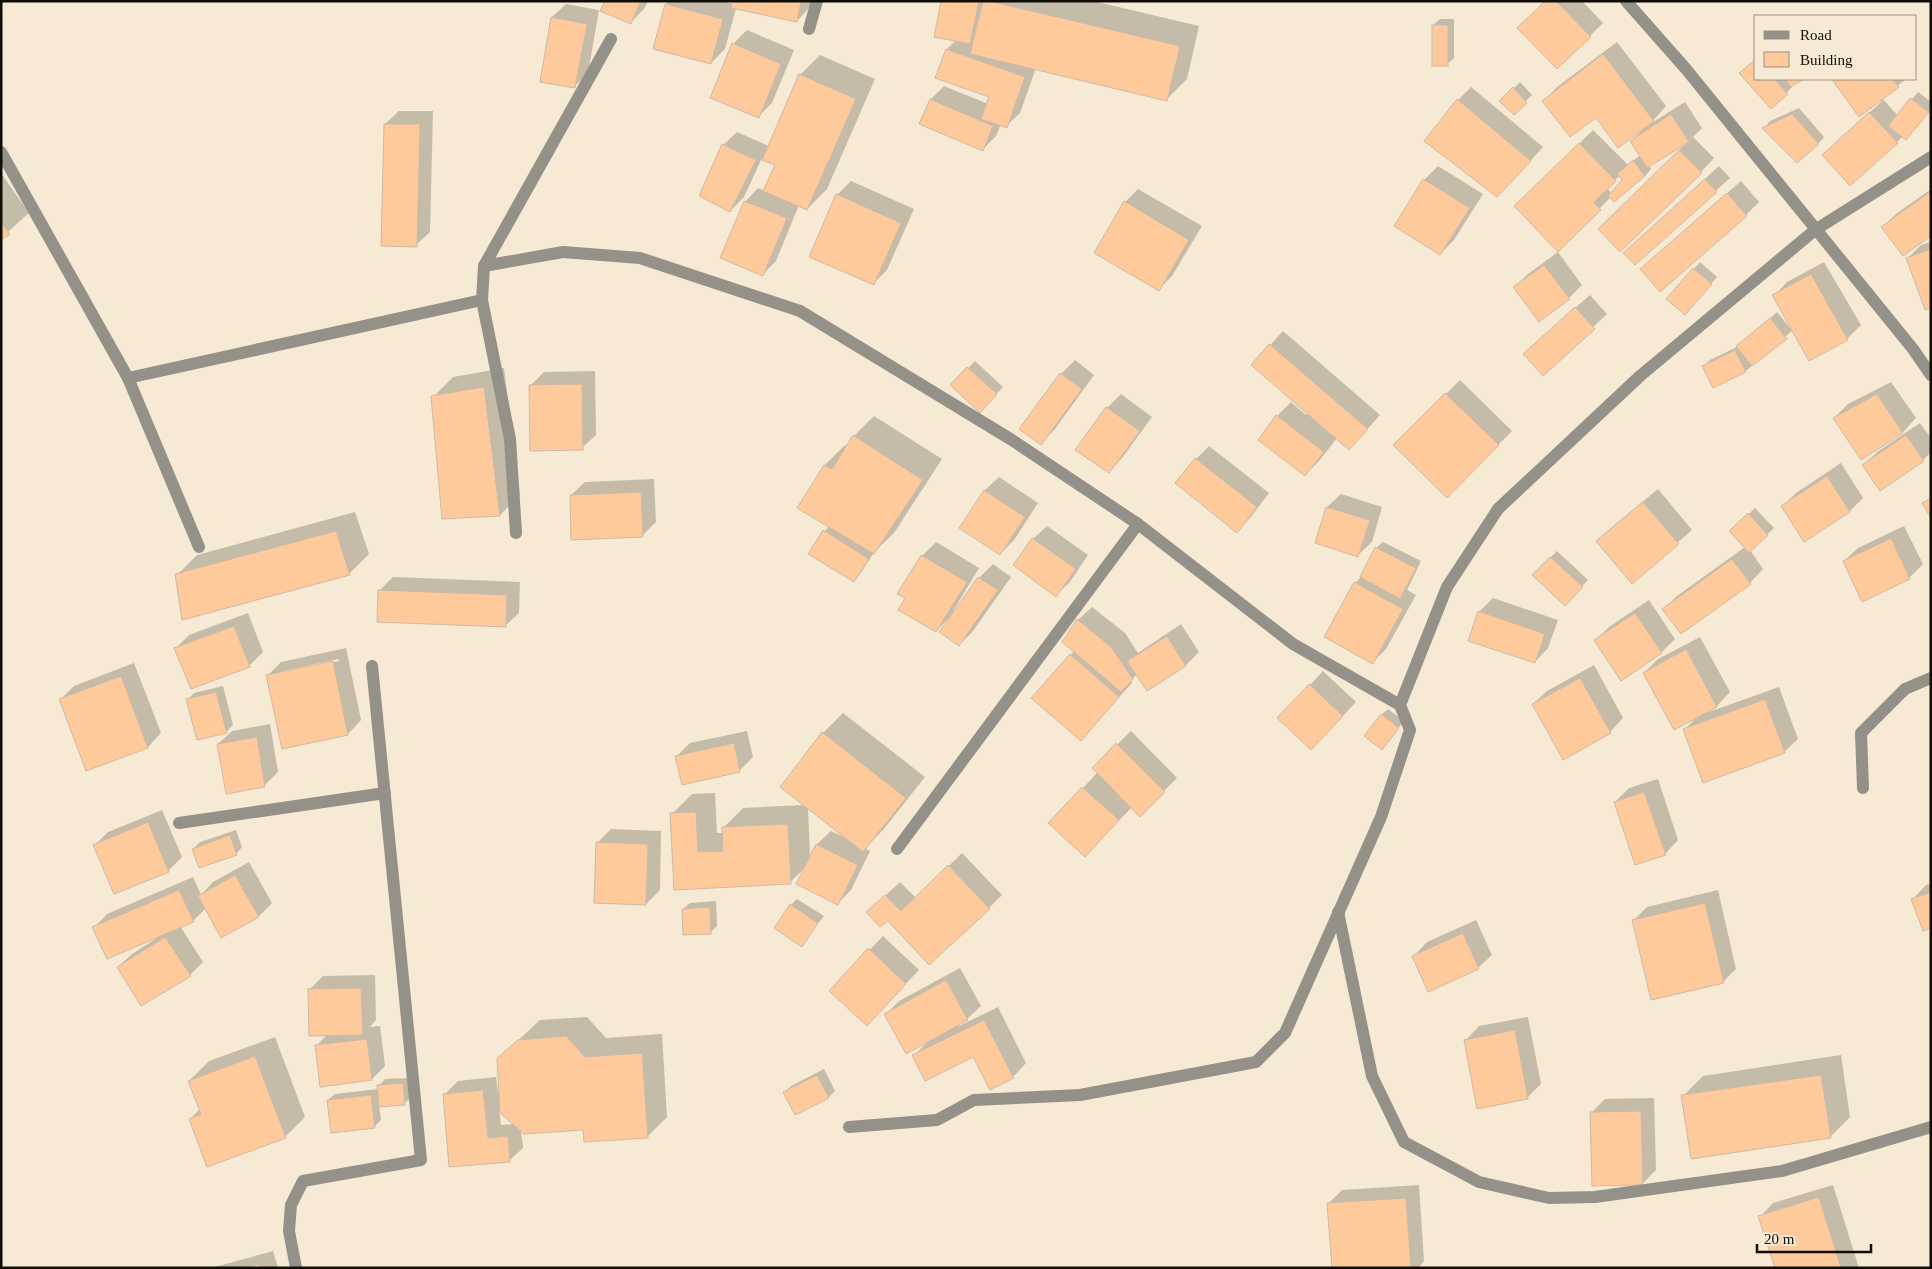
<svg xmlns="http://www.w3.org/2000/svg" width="1932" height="1269" viewBox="0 0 1932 1269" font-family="Georgia,serif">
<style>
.shadow{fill:#0003;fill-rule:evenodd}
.building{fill:#feca9c;stroke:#ccb9a8}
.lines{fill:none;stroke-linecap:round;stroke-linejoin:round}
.minor{stroke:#939188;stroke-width:12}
</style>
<rect width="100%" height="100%" fill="#f7ead4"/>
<g class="shadow">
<path d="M606 1H648L644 9 630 23Z"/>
<path d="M669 1H721L733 4 734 1H812L810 7 797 21 736 8 725 49 711 63 654 48 666 4Z"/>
<path d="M943 1H1093L1199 26 1187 79 1167 99 1036 68 1020 113 1006 126 1001 124 996 136 982 150 931 99 944 86 988 104 990 96 937 77 947 49 956 40Z"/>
<path d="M1546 1H1582L1603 23 1590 36Z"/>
<path d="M566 4 599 10 588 73 574 87 552 17Z"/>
<path d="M1440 19H1454V58L1447 64 1433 25Z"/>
<path d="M747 30 794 50 772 103 758 117 733 44Z"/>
<path d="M1617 42 1666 106 1650 124 1685 102 1702 128 1693 137 1714 158 1701 172 1600 229 1689 140 1649 166 1651 169 1645 176 1611 197 1558 250 1515 206 1593 130 1628 165 1640 155 1631 141 1642 130 1544 101 1557 87ZM1620 175 1624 180 1611 193 1607 188Z"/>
<path d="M820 55 875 79 827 189 807 209 799 205 776 261 762 275 745 202 758 188 765 191 777 164 762 158 744 197 730 211 723 145 737 132 769 146 800 75Z"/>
<path d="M1756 79H1802L1792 85 1793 86 1772 107Z"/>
<path d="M1836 79H1906L1882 98 1898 116 1918 92 1931 102V109L1906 138 1903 136 1897 142H1837L1882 101 1834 81Z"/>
<path d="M1520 82 1532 95 1514 113 1501 101Z"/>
<path d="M1471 87 1543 147 1511 182 1458 100Z"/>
<path d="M1799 108 1824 137 1818 144 1764 128 1770 121Z"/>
<path d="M399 111H433L430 232 416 245 385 124Z"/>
<path d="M1438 166 1483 194 1454 240 1440 254 1395 226 1424 180Z"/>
<path d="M1719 166 1730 178 1635 264 1638 240Z"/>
<path d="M1 173 29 213 1 238Z"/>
<path d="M851 181 914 209 887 270 874 283 837 195Z"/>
<path d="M1741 181 1759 202 1746 215 1641 269Z"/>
<path d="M1138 189 1202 226 1172 276 1159 289 1125 202Z"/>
<path d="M1931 189V234L1883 227 1896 214Z"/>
<path d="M1931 242V306L1907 259 1921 245Z"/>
<path d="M1558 252 1582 285 1569 298 1515 287 1528 274Z"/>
<path d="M1700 262 1717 277 1691 307 1694 269Z"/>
<path d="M1824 262 1861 325 1847 339 1793 330 1746 371 1714 386 1704 366 1710 360 1737 347 1777 312 1791 329H1792L1774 296 1787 282Z"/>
<path d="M1590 295 1607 314 1543 374 1538 341Z"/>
<path d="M1283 331 1380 415 1362 435 1337 438 1319 461 1305 475 1259 439 1277 416 1291 402 1306 415 1308 413 1252 365Z"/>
<path d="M1075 360 1094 375 1055 429 1041 443 1061 374Z"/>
<path d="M975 361 1003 387 980 411 952 385Z"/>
<path d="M504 368 520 495 500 515 433 397 453 377Z"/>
<path d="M595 371 596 435 582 448 530 386 544 372Z"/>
<path d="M1460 380 1512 431 1447 496 1395 445Z"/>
<path d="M1891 382 1916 418 1903 432 1861 458 1834 418 1848 404Z"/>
<path d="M1121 394 1152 417 1122 458 1109 472 1077 449 1107 408Z"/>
<path d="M874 416 942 459 894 533 875 551 860 574 854 581 810 553 829 526 799 507 825 465 845 445 847 447 854 436Z"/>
<path d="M1920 423 1931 438V452L1923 460 1880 489 1864 465 1877 452Z"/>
<path d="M1209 446 1269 493 1250 518 1237 531 1196 459Z"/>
<path d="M1841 463 1863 498 1850 511 1805 540 1783 506 1796 493Z"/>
<path d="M999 477 1038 503 1014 540 1000 554 960 527 985 490Z"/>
<path d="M654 479 656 522 642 536 571 495 585 482Z"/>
<path d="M1658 489 1692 530 1632 582 1597 541 1611 528Z"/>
<path d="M1341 494 1382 507 1372 542 1358 555 1316 542 1327 507Z"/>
<path d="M1755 508 1774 528 1750 550 1763 569 1750 583 1664 609 1677 596 1745 547 1737 525Z"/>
<path d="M355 512 369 554 349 574 177 575 197 555Z"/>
<path d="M1047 526 1088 555 1070 582 1056 595 1033 539Z"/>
<path d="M1904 526 1923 564 1909 578 1862 600 1844 561 1858 548Z"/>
<path d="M936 542 979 568 953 611 955 612 979 578 993 564 1011 577 973 631 959 645 950 617 936 631 907 598 899 593 922 556Z"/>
<path d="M1383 542 1421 561 1407 590 1416 595 1386 649 1373 662 1355 583 1361 577 1376 548Z"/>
<path d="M1557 551 1588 580 1565 604 1534 575Z"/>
<path d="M393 577 520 582 519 613 505 626 380 590Z"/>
<path d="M1493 598 1558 620 1548 648 1535 662 1479 612Z"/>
<path d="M1649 600 1675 639 1662 652 1622 679 1596 640 1609 627Z"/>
<path d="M1092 607 1125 633 1138 653 1181 624 1199 652 1186 665 1137 674 1130 681 1132 683 1081 739 1071 655 1074 651 1078 620Z"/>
<path d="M248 613 263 652 249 666 176 648 189 635Z"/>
<path d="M1700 637 1730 692 1717 706 1708 710 1709 712 1779 687 1798 739 1784 752 1685 729 1697 717 1644 673 1658 659Z"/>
<path d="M346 648 361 720 348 734 268 675 281 662ZM339 659V661L282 673V671Z"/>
<path d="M134 663 161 733 148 747 87 770 60 700 74 686Z"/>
<path d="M1594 665 1623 718 1610 732 1533 704 1547 691Z"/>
<path d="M1323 671 1356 702 1325 735 1310 685Z"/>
<path d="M223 686 233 725 226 732 188 700 194 693Z"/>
<path d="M1388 709 1404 721 1382 749 1381 715Z"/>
<path d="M843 713 925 777 883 830 865 848 870 851 851 890 838 903 805 868 790 882 675 889 672 814 692 794 715 793 717 833H723V828L743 808 805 805 781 786 823 733ZM808 807 848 839 831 831 817 844 810 858Z"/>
<path d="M270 724 278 772 264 786 218 744 232 731Z"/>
<path d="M747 731 753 757 739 771 677 756 690 743Z"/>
<path d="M1131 731 1177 778 1140 815 1132 807 1085 856 1050 823 1098 772 1093 768Z"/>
<path d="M1658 779 1678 840 1665 854 1615 802 1629 788Z"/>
<path d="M162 810 182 857 168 871 95 845 108 832Z"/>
<path d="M611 829 661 831 660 890 646 904 597 843Z"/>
<path d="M236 830 242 847 236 854 193 849 200 842Z"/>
<path d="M962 853 1002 895 989 908 888 919 868 912 900 882 916 898Z"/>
<path d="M249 862 272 903 259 916 206 908 193 921 180 926 203 962 190 975 118 967 132 954 157 938 156 937 94 928 107 914 193 877 201 895 213 882Z"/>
<path d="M1931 884V927L1913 899 1926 885Z"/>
<path d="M1718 890 1736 969 1723 982 1634 920 1647 907Z"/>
<path d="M797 899 824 916 801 945 791 905Z"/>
<path d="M716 901 717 926 710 933 683 909 690 903Z"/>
<path d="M1476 920 1492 955 1478 968 1414 956 1427 942Z"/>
<path d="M883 936 919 970 880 1011 831 991Z"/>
<path d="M960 968 981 1006 967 1019 958 1024 959 1026 998 1007 1026 1063 1013 1077 974 1055 914 1056 927 1042 886 1014 899 1001Z"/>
<path d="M375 975 376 1020 370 1027 380 1026 385 1066 372 1079 317 1045 327 1035 309 990 323 976Z"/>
<path d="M587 1017 606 1038 662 1034 667 1117 647 1137 585 1129 521 1131 523 1148 509 1161 444 1095 458 1081 496 1077 498 1092 500 1091 498 1059 540 1020ZM499 1111 514 1124 501 1125Z"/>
<path d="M1528 1017 1541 1084 1527 1098 1466 1040 1479 1026Z"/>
<path d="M275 1037 305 1117 285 1137 190 1119 200 1109 189 1081 209 1061Z"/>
<path d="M1841 1055 1850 1117 1830 1137 1683 1096 1703 1076Z"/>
<path d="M824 1069 835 1091 829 1097 785 1092 791 1086Z"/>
<path d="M409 1078 411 1097 404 1104 379 1105 381 1120 374 1127 328 1100 335 1094 379 1089V1086L385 1079Z"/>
<path d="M1654 1098 1656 1170 1642 1184 1591 1113 1605 1099Z"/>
<path d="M1419 1185 1424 1261 1418 1268H1333L1328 1204 1342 1190Z"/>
<path d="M1833 1185 1859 1268H1776L1760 1217 1773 1203Z"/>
<path d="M273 1251 278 1268H214L215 1267Z"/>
</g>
<g class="building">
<path d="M605 1H641L631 24 600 11Z"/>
<path d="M732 1H801L797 22 731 8Z"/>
<path d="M941 1H979L970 44 934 37Z"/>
<path d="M983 1H989L1180 46 1167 101 970 54Z"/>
<path d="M1545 1H1556L1591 37 1557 69 1517 28Z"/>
<path d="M665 4 723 19 711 64 653 49Z"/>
<path d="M551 17 587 24 575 88 540 82Z"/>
<rect x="1432" y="25" width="16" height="41"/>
<path d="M732 43 781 64 759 118 710 98Z"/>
<path d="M946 49 1025 77 1007 128 981 119 989 97 935 78Z"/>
<path d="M1603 54 1654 121 1618 148 1596 118 1570 137 1542 101Z"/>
<path d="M1756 59V79H1774L1788 94 1771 109 1739 73Z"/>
<path d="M799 74 856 99 807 210 763 191 775 165 762 160Z"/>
<path d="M1786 79H1804L1790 87Z"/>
<path d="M1835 79H1892L1899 87 1859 117 1833 81Z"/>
<path d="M1513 87 1527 103 1514 115 1499 101Z"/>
<path d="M1910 98 1929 112 1906 140 1888 126Z"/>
<path d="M930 99 993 126 983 151 919 124Z"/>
<path d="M1457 99 1531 161 1497 197 1424 141Z"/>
<path d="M1869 112 1898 143 1850 186 1822 155Z"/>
<path d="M1671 114 1689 142 1647 168 1630 141Z"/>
<path d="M1792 114 1819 144 1797 163 1762 128Z"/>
<path d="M384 124H420L417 247 381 246Z"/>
<path d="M1579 143 1616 181 1594 202 1601 210 1558 252 1514 206Z"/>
<path d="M722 144 756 160 730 212 699 196Z"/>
<path d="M1679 150 1702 173 1620 252 1598 229Z"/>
<path d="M1633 160 1645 176 1614 202 1608 196 1622 180 1617 174Z"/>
<path d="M1423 179 1470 208 1440 255 1394 226Z"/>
<path d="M1705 179 1717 192 1635 265 1623 253Z"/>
<path d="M1931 191V236L1903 256 1881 227Z"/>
<path d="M1727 193 1747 216 1660 292 1640 269Z"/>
<path d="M836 194 901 223 874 285 809 257Z"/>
<path d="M744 201 787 218 763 276 720 258Z"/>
<path d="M1124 201 1189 240 1159 291 1094 253Z"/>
<path d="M1 222 10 234 1 240Z"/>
<path d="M1931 249V308L1925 310 1906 258Z"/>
<path d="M1544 265 1570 299 1539 322 1513 287Z"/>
<path d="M1693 268 1712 284 1685 315 1666 299Z"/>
<path d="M1811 274 1848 340 1809 361 1772 295Z"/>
<path d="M1575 307 1595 329 1543 376 1523 354Z"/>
<path d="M1770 318 1787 339 1752 366 1736 346Z"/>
<path d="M1269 344 1368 429 1349 450 1251 365Z"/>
<path d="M1735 350 1746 372 1713 388 1702 366Z"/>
<path d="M967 367 997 394 980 413 950 385Z"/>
<path d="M1060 373 1082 389 1041 445 1019 429Z"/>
<path d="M582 384 583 450 530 451 529 385Z"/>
<path d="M484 387 500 516 442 519 431 396Z"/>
<path d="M1445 393 1499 445 1447 498 1393 445Z"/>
<path d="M1877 394 1903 433 1861 460 1833 418Z"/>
<path d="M1106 407 1140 431 1109 473 1075 450Z"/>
<path d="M1276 415 1324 452 1305 476 1258 440Z"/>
<path d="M853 435 923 480 874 554 797 508 824 465 832 469Z"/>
<path d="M1906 435 1924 461 1880 491 1862 465Z"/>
<path d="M1195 458 1257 507 1237 533 1175 483Z"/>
<path d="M1827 476 1850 512 1804 542 1781 506Z"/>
<path d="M984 490 1025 517 1000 555 959 528Z"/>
<path d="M641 492 643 537 571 540 570 495Z"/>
<path d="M1931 498V518L1922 503Z"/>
<path d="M1643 502 1679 544 1632 584 1596 541Z"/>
<path d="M1326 507 1370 520 1358 557 1315 543Z"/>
<path d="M1748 513 1768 535 1749 553 1729 531Z"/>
<path d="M823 530 869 559 854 582 808 554Z"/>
<path d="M336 531 350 575 182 620 175 574Z"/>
<path d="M1032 538 1076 569 1056 597 1013 565Z"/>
<path d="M1891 538 1910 579 1862 602 1843 561Z"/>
<path d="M1375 547 1416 568 1400 599 1360 577Z"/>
<path d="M921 555 967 582 936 632 898 610 905 598 897 594Z"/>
<path d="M1550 557 1583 587 1565 606 1532 575Z"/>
<path d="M1732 559 1751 584 1681 634 1662 609Z"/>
<path d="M978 577 998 590 959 646 939 632Z"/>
<path d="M1354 582 1403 609 1373 664 1324 637Z"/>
<path d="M378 590 507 595 506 627 377 622Z"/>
<path d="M1478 611 1545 634 1535 663 1468 641Z"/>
<path d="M1635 613 1662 653 1621 681 1594 640Z"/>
<path d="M1077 619 1111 647 1133 679 1121 692 1062 642Z"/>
<path d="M234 626 250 667 191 689 174 648Z"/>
<path d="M1167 636 1186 666 1147 691 1127 661Z"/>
<path d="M1686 649 1717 707 1674 730 1643 673Z"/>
<path d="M1070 654 1119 697 1081 741 1031 698Z"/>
<path d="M333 661 348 735 282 749 266 675Z"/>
<path d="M121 676 148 748 86 771 59 699Z"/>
<path d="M1580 678 1611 733 1563 760 1532 704Z"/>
<path d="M1309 684 1343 716 1311 750 1277 718Z"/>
<path d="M216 692 227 733 197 740 186 699Z"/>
<path d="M1765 699 1785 753 1703 783 1683 729Z"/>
<path d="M1381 714 1399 728 1382 750 1364 736Z"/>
<path d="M822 732 906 798 863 852 780 787Z"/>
<path d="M257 737 265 787 226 794 217 744Z"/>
<path d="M734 743 740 772 682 785 675 756Z"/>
<path d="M1116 743 1165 792 1140 817 1092 768Z"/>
<path d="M1082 787 1119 820 1085 857 1048 823Z"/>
<path d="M1644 792 1666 855 1635 865 1614 802Z"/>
<path d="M696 812 698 852 723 851 722 827 788 824 791 884 674 890 670 813Z"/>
<path d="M148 822 169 872 114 894 93 845Z"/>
<path d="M230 835 237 855 199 868 192 849Z"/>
<path d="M596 842 648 844 646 905 594 903Z"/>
<path d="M816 844 858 865 838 905 796 884Z"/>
<path d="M948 865 990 909 929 965 888 921 880 927 866 912 885 895 901 911Z"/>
<path d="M235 875 259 917 221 938 198 896Z"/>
<path d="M179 890 194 922 107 959 92 927Z"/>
<path d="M1931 892V928L1923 931 1911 899Z"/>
<path d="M1705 903 1724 983 1651 1000 1632 920Z"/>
<path d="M790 904 818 923 802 947 774 928Z"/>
<path d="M710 907 711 934 683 935 682 909Z"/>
<path d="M1463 933 1479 969 1428 992 1412 956Z"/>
<path d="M165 937 191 976 141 1006 117 967Z"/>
<path d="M868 948 906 984 867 1026 829 991Z"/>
<path d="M946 980 968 1020 906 1054 884 1014Z"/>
<path d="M361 988 363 1035 309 1036 308 989Z"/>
<path d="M984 1020 1014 1078 990 1090 973 1057 925 1081 912 1055Z"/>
<path d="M1515 1030 1528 1099 1477 1109 1464 1040Z"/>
<path d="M566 1036 585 1057 642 1053 648 1138 584 1142 583 1130 524 1134 500 1113 497 1058 518 1040Z"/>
<path d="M367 1039 372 1080 320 1087 315 1045Z"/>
<path d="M255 1056 286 1138 207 1167 189 1119 201 1114 188 1081Z"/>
<path d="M817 1075 829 1098 795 1115 783 1092Z"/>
<path d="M1821 1075 1831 1138 1691 1159 1681 1095Z"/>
<path d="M403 1083 405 1105 379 1107 377 1085Z"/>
<path d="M483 1090 488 1138 508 1136 510 1162 449 1167 443 1094Z"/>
<path d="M371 1095 375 1128 331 1133 327 1100Z"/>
<path d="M1641 1111 1643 1185 1592 1186 1590 1112Z"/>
<path d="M1819 1197 1841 1268H1775L1758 1216Z"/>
<path d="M1406 1198 1411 1268H1332L1327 1203Z"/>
<path d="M259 1264 260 1268H245Z"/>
</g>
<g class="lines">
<g class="minor">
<path d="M1626 1 1686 69 1913 349 1931 375"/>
<path d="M809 29 817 1"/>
<path d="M1 152 128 378 199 547"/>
<path d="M484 266 563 252 640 258 800 311 1012 440 1138 524 1293 644 1400 705"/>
<path d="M128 378 482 300"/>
<path d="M516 533 510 439 482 300 484 266 611 39"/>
<path d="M1863 788 1861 733 1905 689 1931 678"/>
<path d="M179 823 385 793"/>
<path d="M897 849 1138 524"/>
<path d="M1338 912 1372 1076 1404 1142 1479 1182 1549 1198 1595 1197 1782 1171 1931 1127"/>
<path d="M849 1127 937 1120 974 1100 1080 1095 1256 1062 1285 1033 1381 817 1410 730 1400 705 1447 587 1498 509 1640 376 1815 230 1931 157"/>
<path d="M296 1268 289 1231 291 1205 303 1181 421 1160 372 666"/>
</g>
</g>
<rect width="1932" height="1269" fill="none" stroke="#100c06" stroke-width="5"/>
<rect x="1754" y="15" width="162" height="65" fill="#f7ead4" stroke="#9b9182"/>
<rect x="1764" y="31" width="25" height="8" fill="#939188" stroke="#9b9182"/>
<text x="1800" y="40" font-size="15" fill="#100c06">Road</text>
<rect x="1764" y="52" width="25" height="15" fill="#feca9c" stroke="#9b9182"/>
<text x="1800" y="65" font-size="15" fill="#100c06">Building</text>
<path d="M1757 1244v8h114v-8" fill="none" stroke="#100c06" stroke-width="2.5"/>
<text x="1764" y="1244" font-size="15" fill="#100c06" stroke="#f7ead4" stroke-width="4" paint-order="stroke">20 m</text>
</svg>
